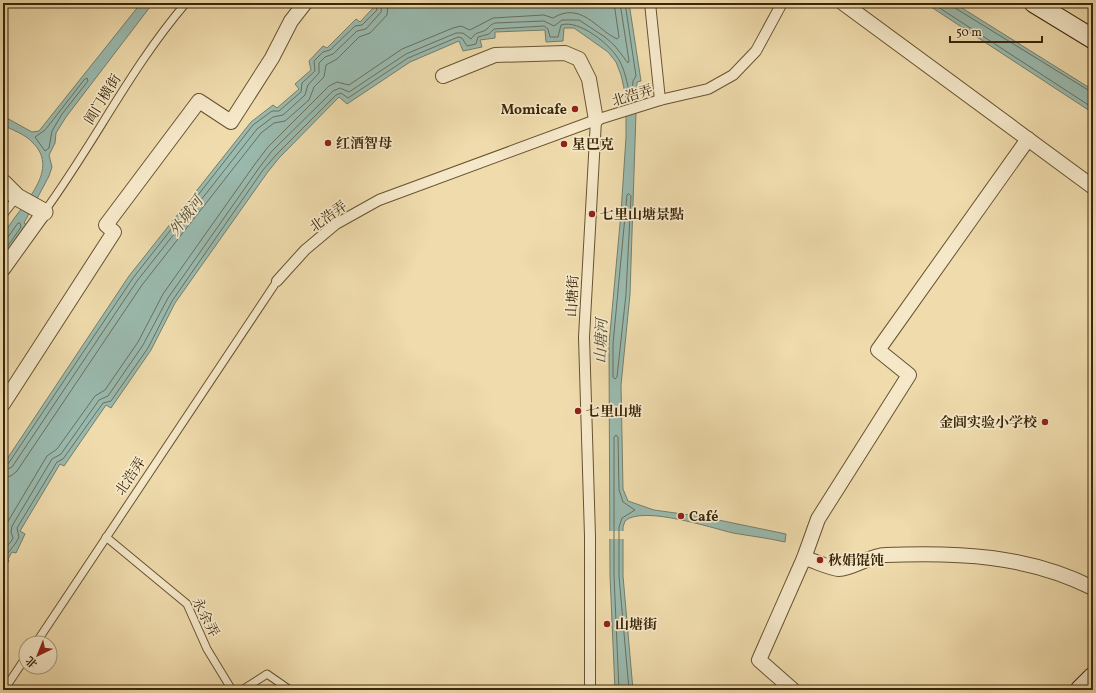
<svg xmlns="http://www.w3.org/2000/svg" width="1096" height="693" viewBox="0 0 1096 693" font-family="Vollkorn,'Noto Serif SC',serif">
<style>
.water{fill:#9abaaf;stroke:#747f6c}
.pier{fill:#efdbac}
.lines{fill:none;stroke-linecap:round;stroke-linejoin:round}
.shore{stroke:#6a705c;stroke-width:1}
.service-casing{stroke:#675331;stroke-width:9}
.pedestrian-casing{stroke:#675331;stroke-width:12}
.minor-casing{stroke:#675331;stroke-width:16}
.tertiary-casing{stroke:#675331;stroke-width:19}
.secondary-casing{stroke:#3a2608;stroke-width:21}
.service{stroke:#f5e8c9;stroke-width:7}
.pedestrian{stroke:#f5e8c9;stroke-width:10}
.minor{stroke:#f5e8c9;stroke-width:14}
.tertiary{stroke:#f5e8c9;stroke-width:17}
.secondary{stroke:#f5e8c9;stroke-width:19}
.poi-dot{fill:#8f2418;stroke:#f5e8c9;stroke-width:1.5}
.labels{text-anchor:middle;stroke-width:3.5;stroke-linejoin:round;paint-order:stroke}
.street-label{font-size:14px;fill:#3a2608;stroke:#f5e8c9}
.poi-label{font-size:14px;font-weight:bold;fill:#3a2608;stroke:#f5e8c9;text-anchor:start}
.water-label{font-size:15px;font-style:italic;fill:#524b32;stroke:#f5e8c9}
</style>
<rect width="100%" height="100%" fill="#efdbac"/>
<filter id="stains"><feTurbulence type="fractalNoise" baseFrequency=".005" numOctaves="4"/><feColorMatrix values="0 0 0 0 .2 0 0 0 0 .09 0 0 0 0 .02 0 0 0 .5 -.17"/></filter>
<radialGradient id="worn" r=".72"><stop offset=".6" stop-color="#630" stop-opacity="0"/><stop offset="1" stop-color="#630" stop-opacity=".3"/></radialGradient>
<g class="water">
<path d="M141 3H153L66 117 56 133 55 143 49 155 52 167 49 176 24 223 27 225 3 260C3 253 1 241 4 235 16 208 64 172 32 142 25 134 12 130 3 125V116L32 132 39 131Z"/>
<path d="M370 3H629L641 81 637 82 630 294 621 385 623 489 628 501 654 510 704 517 786 534 785 542C768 538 750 536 733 533 712 528 642 505 625 521L623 527V576L633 690H615L610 576 609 344 621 213 626 137V97L621 75 616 62 608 52 574 28H564L563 41 546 42 545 30 495 32V38L480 40 482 47 463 51 459 41 410 62 347 104 339 97 279 158 267 173 175 303 151 350 111 408 106 405 64 466 60 464 20 531 25 534 16 553 12 552 8 559 9 561 3 570V465L129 276 251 122 273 105 277 108 299 89 295 84 311 70 309 61 323 46 327 48 356 19 360 22 374 7Z"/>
<path d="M925 3H954L1093 90V113Z"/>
</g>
<path class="pier" d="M609 531H625V539H608Z"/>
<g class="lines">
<g class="shore">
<path d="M932 3 1093 108"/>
<path d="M953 3 955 8 1093 93"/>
<path d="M85 79 87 78 88 81 62 114 52 131 49 148 45 151 35 137 45 130Z"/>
<path d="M629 194 631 196 626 294 617 377 615 379 613 377V344L627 195Z"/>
<path d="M3 238 8 237 18 223H20L21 227 3 253"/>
<path d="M3 466 8 464 133 278 253 125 272 111H279L301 92 302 83 315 71 314 61 323 52 330 50 355 26 362 25 377 10 375 3"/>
<path d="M3 471 12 467 137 281 257 129 273 117 283 115 305 95 308 85 319 73V63L325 57 333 54 357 31 366 29 381 12 382 3"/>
<path d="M3 477 11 476 17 471 142 285 261 133 274 123 285 121 309 100 314 87 324 77 326 65 337 59 359 37 370 33 387 15 388 3"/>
<path d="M3 540 6 538 5 529 7 523 47 456 57 449 95 396 105 390 138 342 163 294 255 164 268 147 329 86 337 82 349 85 402 49 453 28 461 26 470 30 493 18 544 15 553 18C581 1 596 29 617 39L619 37 614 3"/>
<path d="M3 549 10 543 13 538 11 532 12 526 52 459 61 454 99 400 108 396 143 345 168 298 259 168 272 151 333 91 340 88 349 92 406 54 456 33H463L471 39C477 30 481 34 487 29 490 26 490 25 495 23L544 21 554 26 562 20H579L605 37 615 46 628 63 629 61 620 3"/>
<path d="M3 563C6 552 14 548 19 537L17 528 57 462 63 459 103 403 111 401 148 348 172 301 263 170 276 155 336 95 341 93 348 98 408 58 458 37 462 38 467 46 476 44 478 37 489 34 494 29 544 26 548 29 550 37H558L561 25C579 19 611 45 619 60 625 70 627 83 630 95L632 96 633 81 636 76 625 3"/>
<path d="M619 690 614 576V437L616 435 618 437 619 490 623 502 635 510 622 518 619 527V576L629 690"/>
</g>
<g class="service-casing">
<g id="service">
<path d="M44 212C94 144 131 67 186 3"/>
<path d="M3 215 17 197"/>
<path d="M106 537 187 604 207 649 232 690"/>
<path d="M36 643 277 281"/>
<path d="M4 690 26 657"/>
<path d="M242 690 267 674 290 690"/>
</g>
</g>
<g class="pedestrian-casing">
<g id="pedestrian">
<path d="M650 3 660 100"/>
<path d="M277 281 305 250 336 224 379 200 596 120 660 100 708 89 733 75 756 51 782 3"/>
<path d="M590 690V536L584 337 596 120"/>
</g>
</g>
<g class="minor-casing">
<g id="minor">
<path d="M843 3 1093 187"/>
<path d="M443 76 495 55 565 53 579 59 589 79 596 120"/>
<path d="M3 269 44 212"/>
<path d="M3 404 114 232 106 225 199 101 231 122 272 58 291 21 305 3"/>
<path d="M804 558C813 560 831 569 839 569 852 569 871 555 885 555 958 552 1027 555 1093 588"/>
<path d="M793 690 759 660 804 558 818 519 909 375 878 350 1028 139"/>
</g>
</g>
<g class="tertiary-casing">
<path id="tertiary" d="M3 183 17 197 44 212"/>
</g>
<g class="secondary-casing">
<g id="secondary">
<path d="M1034 3 1093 39"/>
<path d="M1080 690 1093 677"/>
</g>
</g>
<use href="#service" class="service"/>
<use href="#pedestrian" class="pedestrian"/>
<use href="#minor" class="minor"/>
<use href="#tertiary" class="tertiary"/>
<use href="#secondary" class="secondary"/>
</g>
<g class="poi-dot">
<circle cx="575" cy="109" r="4"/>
<circle cx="328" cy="143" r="4"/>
<circle cx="564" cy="144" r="4"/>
<circle cx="592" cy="214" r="4"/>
<circle cx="578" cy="411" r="4"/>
<circle cx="1045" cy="422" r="4"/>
<circle cx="681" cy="516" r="4"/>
<circle cx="820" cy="560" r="4"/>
<circle cx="607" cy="624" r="4"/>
</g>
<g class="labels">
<g class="street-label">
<text transform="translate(632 95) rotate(-17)" y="5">北浩弄</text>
<text transform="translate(102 99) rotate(-58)" y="5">阊门横街</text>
<text transform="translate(328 216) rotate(-35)" y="5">北浩弄</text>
<text transform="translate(572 296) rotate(-87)" y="5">山塘街</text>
<text transform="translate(130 476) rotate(-56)" y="5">北浩弄</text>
<text transform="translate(206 617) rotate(63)" y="5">永余弄</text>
</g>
<g class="poi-label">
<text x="567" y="114" text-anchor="end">Momicafe</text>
<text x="336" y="148">红酒智母</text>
<text x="572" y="149">星巴克</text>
<text x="600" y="219">七里山塘景點</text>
<text x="586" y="416">七里山塘</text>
<text x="1037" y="427" text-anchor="end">金阊实验小学校</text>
<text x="689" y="521">Café</text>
<text x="828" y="565">秋娟馄饨</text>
<text x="615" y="629">山塘街</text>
</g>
<g class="water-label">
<text transform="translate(186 216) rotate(-53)" y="5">外城河</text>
<text transform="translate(601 341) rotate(-88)" y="5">山塘河</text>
</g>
</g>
<rect width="1096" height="693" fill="none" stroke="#efdbac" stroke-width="16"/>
<rect x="4" y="4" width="1088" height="685" fill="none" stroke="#3a2608" stroke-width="2"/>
<rect x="8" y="8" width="1080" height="677" fill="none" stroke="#3a2608"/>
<g transform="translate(38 655) rotate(223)"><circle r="19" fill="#f5e8c9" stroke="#aa9a7c"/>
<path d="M0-3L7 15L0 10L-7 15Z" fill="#8f2418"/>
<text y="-6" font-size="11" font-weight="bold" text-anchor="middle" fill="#3a2608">北</text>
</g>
<path d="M950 36v6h92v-6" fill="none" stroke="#3a2608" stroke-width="2"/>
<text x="956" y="36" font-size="12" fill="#3a2608" stroke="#f5e8c9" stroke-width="3" paint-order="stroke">50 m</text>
<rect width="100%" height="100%" filter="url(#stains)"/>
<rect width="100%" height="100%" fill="url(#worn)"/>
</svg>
